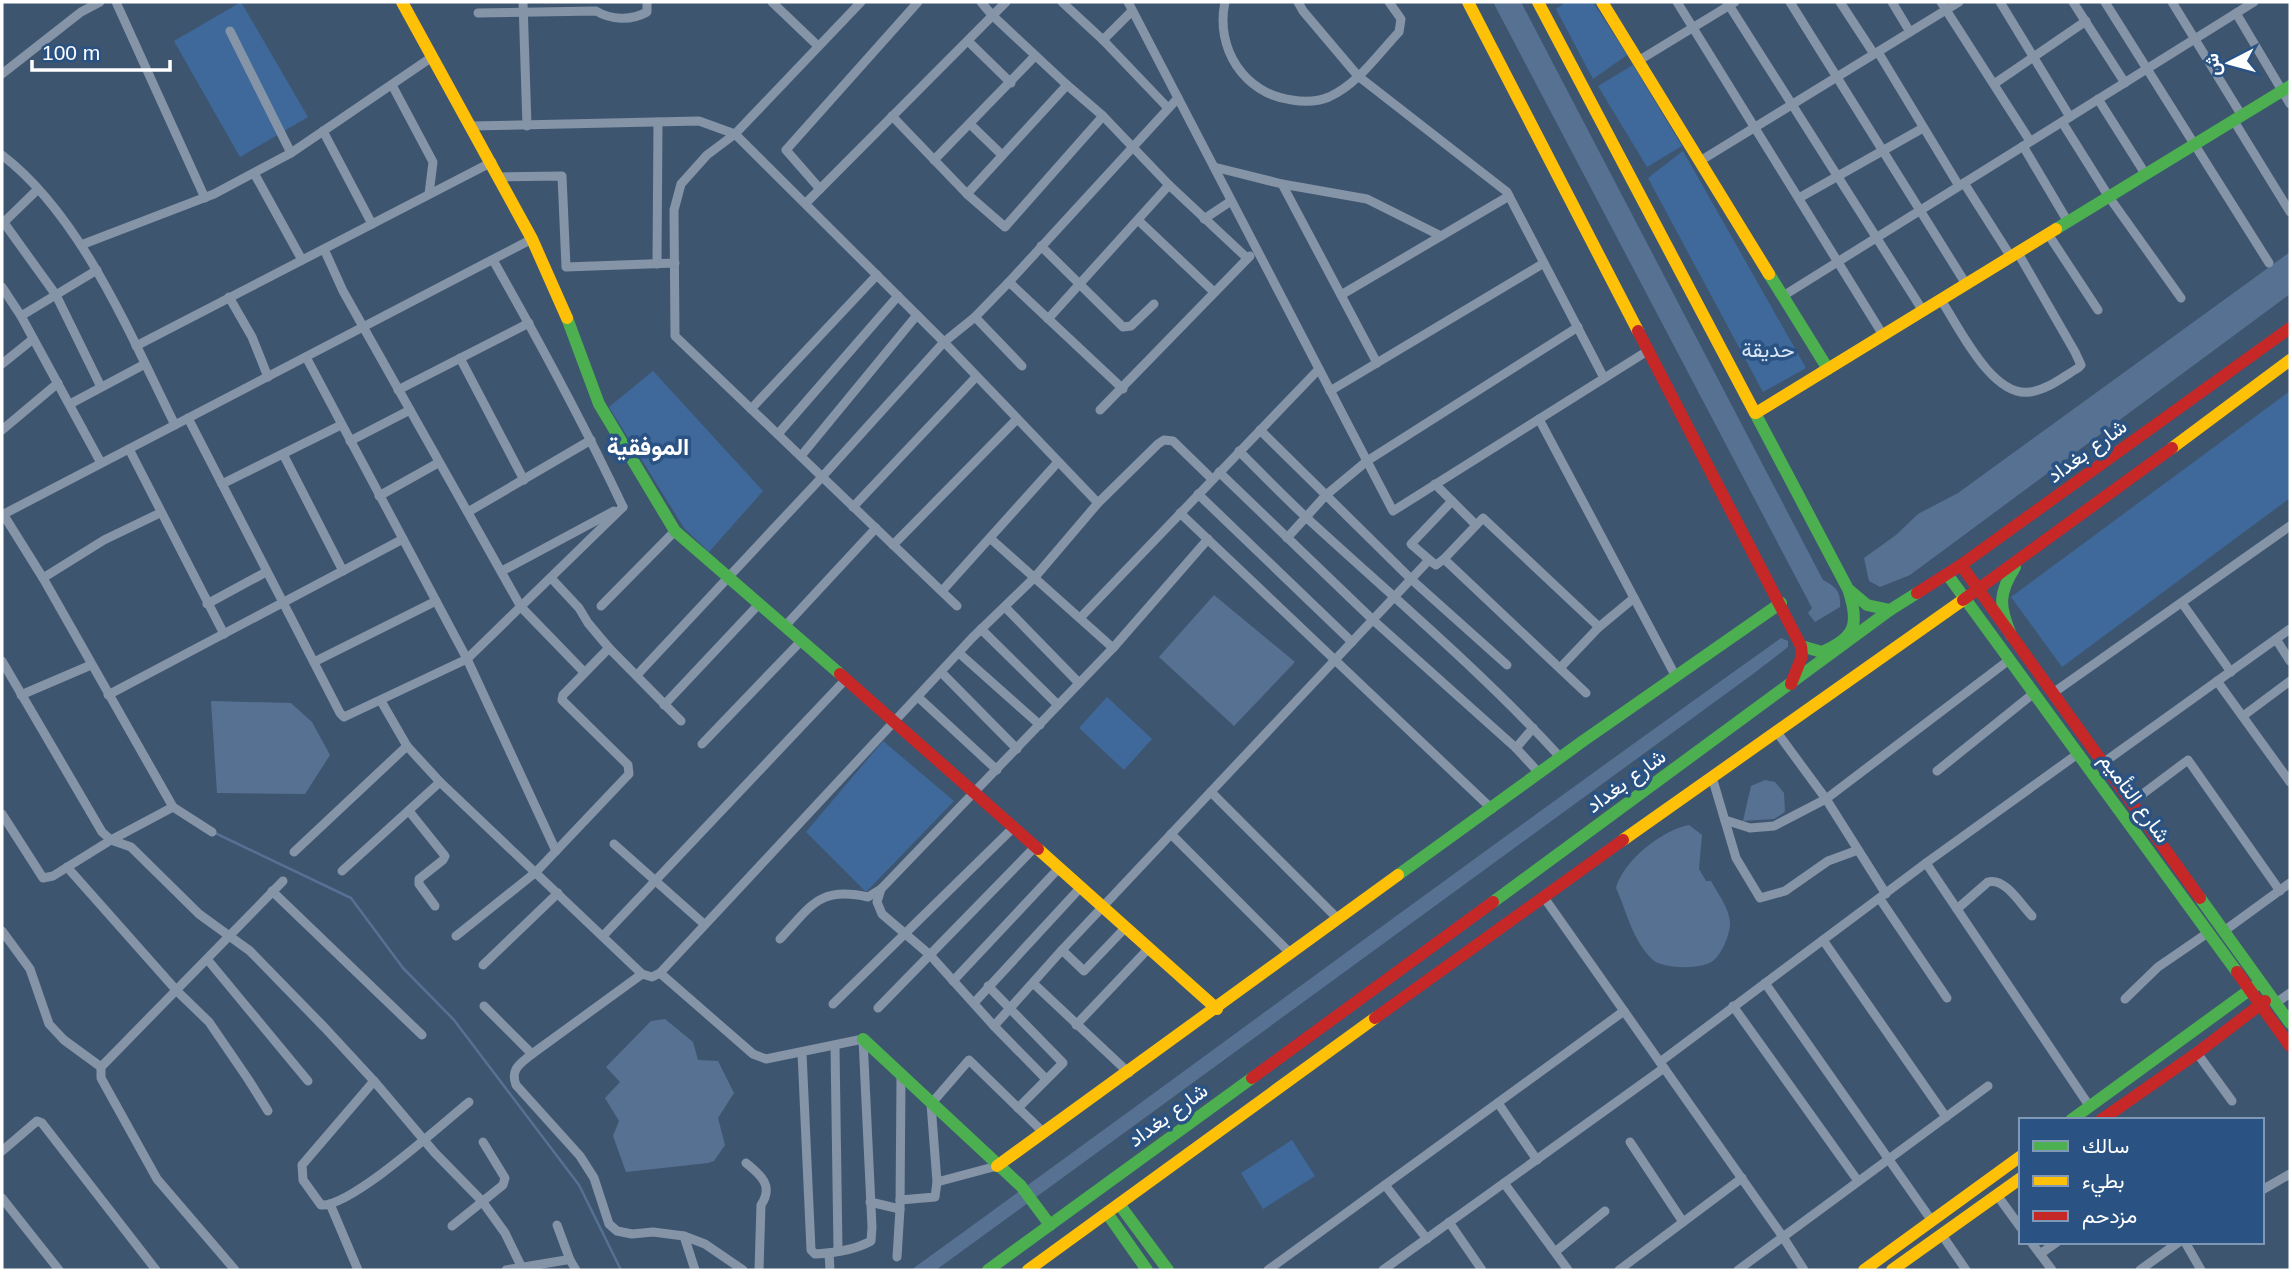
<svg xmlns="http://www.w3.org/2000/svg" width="2292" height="1272" viewBox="0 0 2292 1272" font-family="Helvetica,Vazirmatn,sans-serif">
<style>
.green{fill:#3f699a}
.water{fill:#577193}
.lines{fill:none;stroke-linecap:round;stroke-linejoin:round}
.stream{stroke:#577193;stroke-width:2.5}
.street{stroke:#8594a6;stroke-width:9}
.fast{stroke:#4caf50;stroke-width:12}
.slow{stroke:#ffc107;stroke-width:12}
.jam{stroke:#c62828;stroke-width:12}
.labels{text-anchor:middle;stroke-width:7;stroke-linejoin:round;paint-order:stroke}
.park-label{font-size:21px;fill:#d8e6f6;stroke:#2a5384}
.street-label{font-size:21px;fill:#fff;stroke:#2a5384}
.quarter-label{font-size:24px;font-weight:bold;fill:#fff;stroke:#2a5384}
</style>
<rect width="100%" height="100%" fill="#3e5570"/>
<g class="green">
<path d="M241 2 308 117 240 157 174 41Z"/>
<path d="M1566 2H1593L1627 55 1593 79 1556 9Z"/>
<path d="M1633 65 1682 146 1647 167 1598 86Z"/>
<path d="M1683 151 1806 368 1763 392 1648 178Z"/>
<path d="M653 371 763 491 709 552 684 528 609 407Z"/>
<path d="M2290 391V498L2062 667 2011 597Z"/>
<path d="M1107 697 1152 739 1124 770 1079 728Z"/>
<path d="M883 741 954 801 866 892 806 832Z"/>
<path d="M1292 1140 1315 1176 1263 1209 1241 1173Z"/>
</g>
<g class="water">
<path d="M1493 2H1521L1823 580C1836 587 1841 591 1840 607L1815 622 1808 613 1812 608Z"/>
<path d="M2290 252V294L1910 575 1880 587 1869 581 1864 558 1896 535 1918 514 1958 493Z"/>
<path d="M1214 595 1295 662 1234 726 1159 657Z"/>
<path d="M1781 638 1788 641V647L1753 674 936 1270H911C1201 1060 1489 846 1781 638Z"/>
<path d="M211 701 291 703 312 722 330 755 305 794 217 793Z"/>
<path d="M1765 780 1775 782 1784 793 1785 812 1774 819 1743 821 1751 786Z"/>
<path d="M1689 825 1702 835 1699 869 1706 881H1711C1718 894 1731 910 1730 926 1729 936 1722 953 1714 960 1703 970 1663 969 1653 960 1632 940 1627 912 1616 888 1623 861 1662 830 1689 825Z"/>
<path d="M665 1019 693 1042 698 1060 718 1061 734 1093 718 1118 725 1145 714 1161 708 1163 626 1172 613 1136 619 1121 605 1098 620 1082 606 1067 651 1021Z"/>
</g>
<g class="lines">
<path class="stream" d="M215 833 351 898 403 968 454 1020 579 1185 621 1270"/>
<g class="street">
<path d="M116 2 205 198"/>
<path d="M523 2 527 126"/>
<path d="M772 2 818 46"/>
<path d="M861 2 735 134 707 155 681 184 674 210 675 336 957 606"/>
<path d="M981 2 992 15 1067 85 1103 116 1169 185 1247 258"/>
<path d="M1062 2 1103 40 1168 108"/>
<path d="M1128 2 1393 511 1649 350"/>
<path d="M1225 2C1215 48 1244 94 1292 100 1304 102 1317 102 1329 97 1358 84 1378 54 1399 32L1401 19 1389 2"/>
<path d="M1298 2 1303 11 1358 76 1507 192 1604 378"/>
<path d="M1677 2 1883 335"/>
<path d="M1727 2 1923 311"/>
<path d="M1790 2 1966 284"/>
<path d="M1840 2 1874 54"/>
<path d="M1892 2 1910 32"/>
<path d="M1941 2 2030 141"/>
<path d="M2000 2 2070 117"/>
<path d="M2073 2 2125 83"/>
<path d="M2105 2 2269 263"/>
<path d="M2172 2 2242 116"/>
<path d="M478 13 596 11C611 20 631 21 647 12V2"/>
<path d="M2236 13 2290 104"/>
<path d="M230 31 291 153"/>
<path d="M1103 40 1132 11"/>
<path d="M968 41 1011 83"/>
<path d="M1878 52 1959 186"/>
<path d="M1638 61 1735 2"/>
<path d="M2 74 81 12 100 2"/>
<path d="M1994 84 2086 21"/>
<path d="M392 85 433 162 429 194"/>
<path d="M2098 99 2146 175"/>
<path d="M892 116 967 194 1005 227 1103 116"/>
<path d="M2234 121 2290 212"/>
<path d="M2062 122 2109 197 2181 298"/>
<path d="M970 124 1002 155"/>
<path d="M470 126 699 121 735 134 944 342 1098 503"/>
<path d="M323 131 372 224"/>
<path d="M2023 146 2068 222"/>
<path d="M2 155C82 216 131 337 175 425"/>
<path d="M934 160 1035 56"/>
<path d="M1700 161 1959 2"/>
<path d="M1214 167 1282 184 1367 199 1441 236"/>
<path d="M254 173 302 260"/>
<path d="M499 177 562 176 566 267 675 263"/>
<path d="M1964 183 2011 257"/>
<path d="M1282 184 1377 363"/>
<path d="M820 189 786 150 918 2"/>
<path d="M967 194 1067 85"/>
<path d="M1799 198 1923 128"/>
<path d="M806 203 1006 2"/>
<path d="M1204 219 1231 201"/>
<path d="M2 220 56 295 101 387"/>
<path d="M1138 220 1214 292"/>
<path d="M2 224 38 189"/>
<path d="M2048 234 2098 310"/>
<path d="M81 245 214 194 291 153 432 57"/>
<path d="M1041 246 1123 327 1131 326 1154 304"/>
<path d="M324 249 343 291 521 607 584 672"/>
<path d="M493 260C539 341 583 422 623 507"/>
<path d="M657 264 658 122"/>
<path d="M1009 282 1123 389"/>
<path d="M2 287 21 316 101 463"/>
<path d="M1341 295 1509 196"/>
<path d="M1783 296 2254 2"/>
<path d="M229 297 252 337 268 377"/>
<path d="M1941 300C1959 327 1992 398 2030 392 2047 390 2063 377 2078 368L2081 365 2075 352 2018 253"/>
<path d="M21 316 97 270"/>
<path d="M975 317 1022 366"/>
<path d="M1048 319 1169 185"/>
<path d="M136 346 492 162"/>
<path d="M306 357 467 659 556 851"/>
<path d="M460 358 524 480"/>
<path d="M2 364 33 339"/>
<path d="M398 390 529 323"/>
<path d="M1330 391 1544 263"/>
<path d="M70 404 145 364"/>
<path d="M751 409 877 275"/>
<path d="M1100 410 1250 256"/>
<path d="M188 418 340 713 344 717 467 659 623 507"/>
<path d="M1539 419 1675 675"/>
<path d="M2 430 58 383"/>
<path d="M1260 430 1412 580 1507 665"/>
<path d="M778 434 898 296"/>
<path d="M350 441 410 410"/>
<path d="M129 449 224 634"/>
<path d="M1239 451C1262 474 1284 497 1308 519 1393 597 1482 672 1560 757"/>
<path d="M283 454 343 571"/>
<path d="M801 456 917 315"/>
<path d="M1219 472 1373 620 1516 748 1540 774"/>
<path d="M222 484 341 425"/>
<path d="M1435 484 1476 525"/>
<path d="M1198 494 1352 642"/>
<path d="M379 496 438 463"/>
<path d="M1452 501 1411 544 1433 563 1436 565 1444 559 1483 518 1599 627"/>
<path d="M853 507 976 377"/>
<path d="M468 512 591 440"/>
<path d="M1180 513 1492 809"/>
<path d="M3 514 43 578 173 807 212 832"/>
<path d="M2 515 532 239"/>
<path d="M1287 538 1326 495 1367 461 1578 327"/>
<path d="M991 539 1113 648"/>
<path d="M893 545 1017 419"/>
<path d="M1444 559 1586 693"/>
<path d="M502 571 614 511"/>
<path d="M43 578 104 540 160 513"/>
<path d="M551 578 579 608 588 623 609 648 681 721"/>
<path d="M942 591 1058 462"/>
<path d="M2182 603 2231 672"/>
<path d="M207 604 266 572"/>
<path d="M601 606 675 531"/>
<path d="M1005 607 1079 683"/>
<path d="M1080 618 1319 369"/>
<path d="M786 625 876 528"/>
<path d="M981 629 1058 705"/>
<path d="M2276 639 2290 661"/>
<path d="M959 653 1040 725"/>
<path d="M2 661 102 832 111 840 131 847 199 914 250 951 325 1028 374 1081 435 1153 482 1201 505 1233 523 1270"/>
<path d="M314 662 436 601"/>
<path d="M1560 668 1599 627 1634 598"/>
<path d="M941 672 1017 749"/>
<path d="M637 675 822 477 944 342 975 317 1009 282 1178 98"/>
<path d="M2217 681 2290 782"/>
<path d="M2053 693 2290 526"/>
<path d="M21 695 91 665"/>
<path d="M108 695 403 539"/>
<path d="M918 697 997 770"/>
<path d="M381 701 407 746 440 782 642 974 652 977 660 973 972 638 1035 577 1098 503 1158 444 1164 440 1173 441 1212 479"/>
<path d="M664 705 760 603"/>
<path d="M2243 716 2290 681"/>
<path d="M1776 731 1826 799 1886 894"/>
<path d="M702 744 802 640"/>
<path d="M1516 748 1533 728"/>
<path d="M2103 763 2290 629"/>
<path d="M1937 771 2034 693"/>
<path d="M1712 777 1736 858 1760 898 1785 891 1828 861 1858 850"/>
<path d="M1211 792 1338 919"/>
<path d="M2132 802 2188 760 2280 891"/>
<path d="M409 811 445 856 443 860 419 879V884L435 906"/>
<path d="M2 814 43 878 53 876 111 840 173 807"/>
<path d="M1725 820 1750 828 1774 826 1826 799 2009 660"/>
<path d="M1171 834 1291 954"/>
<path d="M614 844 704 924"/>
<path d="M294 852 407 746"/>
<path d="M1926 863 2090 1107"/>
<path d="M67 867 177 991 209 1022 248 1079 268 1111"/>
<path d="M342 871 440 782"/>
<path d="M881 889 877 902 882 914 930 955 994 1026 1046 1079"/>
<path d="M272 891 422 1035"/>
<path d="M1543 896 1783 1237 1804 1270"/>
<path d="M1880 899 1947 998"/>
<path d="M1957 909 1988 882C2005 877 2021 905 2032 916"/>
<path d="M2 931 30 969 49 1024 64 1040 101 1067"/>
<path d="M2224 931 2290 883"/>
<path d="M456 936 536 872 629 774 628 765 562 700 563 695 609 648"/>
<path d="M603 936 846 679"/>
<path d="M780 939C811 906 819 886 868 897L881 889 1113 648 1208 539"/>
<path d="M1823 940 1946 1117"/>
<path d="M1062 950 1084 971 1125 928"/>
<path d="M207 959 308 1081"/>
<path d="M483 965 558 893"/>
<path d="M660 973 753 1054 766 1059 863 1039 872 1227 871 1241C855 1250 833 1253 815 1254L811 1250 802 1053"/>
<path d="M642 974 532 1054C520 1064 510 1069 516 1085L580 1156 594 1178 609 1224 617 1231 632 1234 653 1232 684 1236 705 1244 743 1270"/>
<path d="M953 981 1059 868"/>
<path d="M1033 983 1129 1073"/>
<path d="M1765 983 1932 1221"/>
<path d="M988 986 1063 1063 1018 1108"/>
<path d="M2125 999 2158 967 2209 932"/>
<path d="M974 1003 1081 887"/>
<path d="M2276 1003 2290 993"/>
<path d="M833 1004 1014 827"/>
<path d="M484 1006 532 1054"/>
<path d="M1733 1006 1858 1181"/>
<path d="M878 1008 1035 847"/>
<path d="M1076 1025 1149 948"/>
<path d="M994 1026 1062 950 1429 560"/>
<path d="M835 1046 838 1251"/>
<path d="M2197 1053 2232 1101"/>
<path d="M1660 1062 1926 863 2079 753"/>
<path d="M374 1081 302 1165 303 1180 321 1205C351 1207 442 1124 469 1102"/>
<path d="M1498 1103 1537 1160"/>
<path d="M1630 1142 1683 1222"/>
<path d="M2 1151 37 1121 42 1123 156 1270"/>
<path d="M746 1163C761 1175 774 1186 761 1205L759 1270"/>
<path d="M937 1182 997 1166"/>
<path d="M1504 1183 1568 1270"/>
<path d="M1385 1185 1427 1239"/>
<path d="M2262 1190 2290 1174"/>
<path d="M1997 1195 2021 1228"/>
<path d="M2 1198 59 1270"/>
<path d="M900 1200 935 1197 937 1182 931 1104 969 1060 1044 1133"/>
<path d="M870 1202 900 1209"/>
<path d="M330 1204 358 1270"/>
<path d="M1449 1222 1482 1270"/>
<path d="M557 1225 570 1260"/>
<path d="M452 1226 503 1185 505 1178 483 1142"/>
<path d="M1942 1235 1966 1270"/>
<path d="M684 1236 695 1270"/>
<path d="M2031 1242 2052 1270"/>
<path d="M2185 1242 2201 1270"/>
<path d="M1555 1252 1605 1211"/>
<path d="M829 1253 830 1270"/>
<path d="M2040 1254 2057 1242"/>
<path d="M897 1257 900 1209 901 1077"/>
<path d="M235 1270 157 1179 101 1078V1067L283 881"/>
<path d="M506 1270 566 1260H570L576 1270"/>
<path d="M1268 1270 1624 1011"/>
<path d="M1383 1270 1664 1068"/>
<path d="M1619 1270 1742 1178"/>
<path d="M1738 1270 1988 1086"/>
<path d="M2140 1270 2179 1242"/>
</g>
<g class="fast">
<path d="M2056 229 2290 86"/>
<path d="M1769 274 1828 369"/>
<path d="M567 318 599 404 675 531 840 674"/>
<path d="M1755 413 1848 589 1867 605 1890 610"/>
<path d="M1947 574 2237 972"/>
<path d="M2011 635C1999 606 1998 594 2015 567"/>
<path d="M1801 646 1822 652C1854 638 1860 626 1849 592"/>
<path d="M1398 875 1583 741 1781 603"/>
<path d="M2200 898 2290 1023"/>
<path d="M1493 902 1890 610 1917 593"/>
<path d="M863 1039 1021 1186 1050 1225"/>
<path d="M2071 1120 2255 986"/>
<path d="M1119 1204 1168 1270"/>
<path d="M1107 1213 1147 1270"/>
<path d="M988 1270 1252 1078"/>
</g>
<g class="slow">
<path d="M402 2 532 239 567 318"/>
<path d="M1468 2 1638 331"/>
<path d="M1538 2 1755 413"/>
<path d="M1602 2 1769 274"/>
<path d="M1756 413 2056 229"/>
<path d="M2172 448 2290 360"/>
<path d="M1623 840 1963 600"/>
<path d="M1038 849 1217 1009"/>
<path d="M997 1166 1398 875"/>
<path d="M1028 1270 1375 1018"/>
<path d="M1864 1270 2021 1156"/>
<path d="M1892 1270 2021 1178"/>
</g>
<g class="jam">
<path d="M1638 331 1801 646 1802 656 1791 684"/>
<path d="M1961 565 2200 898"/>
<path d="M1917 593 1961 565 2290 328"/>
<path d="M1963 600 2172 448"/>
<path d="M840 674 1038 849"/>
<path d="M2237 972 2290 1046"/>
<path d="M1375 1018 1623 840"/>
<path d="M1252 1078 1493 902"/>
<path d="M2101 1120 2197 1053 2265 1001"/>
</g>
</g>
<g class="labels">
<g class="park-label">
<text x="1768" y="357">حديقة</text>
</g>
<g class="street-label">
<text transform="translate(2087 451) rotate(-36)" y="7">شارع بغداد</text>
<text transform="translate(1626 781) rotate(-36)" y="7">شارع بغداد</text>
<text transform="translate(2135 798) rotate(54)" y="7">شارع التأميم</text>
<text transform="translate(1168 1115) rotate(-36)" y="7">شارع بغداد</text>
</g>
<g class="quarter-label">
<text x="648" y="455">الموفقية</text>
</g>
</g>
<rect width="2292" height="1272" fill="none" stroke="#ffffff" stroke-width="7"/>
<rect x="2019" y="1118" width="245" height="126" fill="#2a5384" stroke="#7f98b5" stroke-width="2"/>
<rect x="2033" y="1141" width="35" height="10" fill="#4caf50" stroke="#7f98b5" stroke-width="2"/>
<text x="2082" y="1153" font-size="21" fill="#ffffff">سالك</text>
<rect x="2033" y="1176" width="35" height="10" fill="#ffc107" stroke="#7f98b5" stroke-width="2"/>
<text x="2082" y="1188" font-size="21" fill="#ffffff">بطيء</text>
<rect x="2033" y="1211" width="35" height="10" fill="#c62828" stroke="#7f98b5" stroke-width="2"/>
<text x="2082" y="1223" font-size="21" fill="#ffffff">مزدحم</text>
<g transform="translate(2229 63) rotate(264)" stroke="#2a5384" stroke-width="5" paint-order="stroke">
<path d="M0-5L12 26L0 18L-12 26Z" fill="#ffffff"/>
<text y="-10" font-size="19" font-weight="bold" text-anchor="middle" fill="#ffffff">ش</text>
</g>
<path d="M32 60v10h138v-10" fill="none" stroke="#ffffff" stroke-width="3.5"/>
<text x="42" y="60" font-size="21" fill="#ffffff" stroke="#2a5384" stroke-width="5" paint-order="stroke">100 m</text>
</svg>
